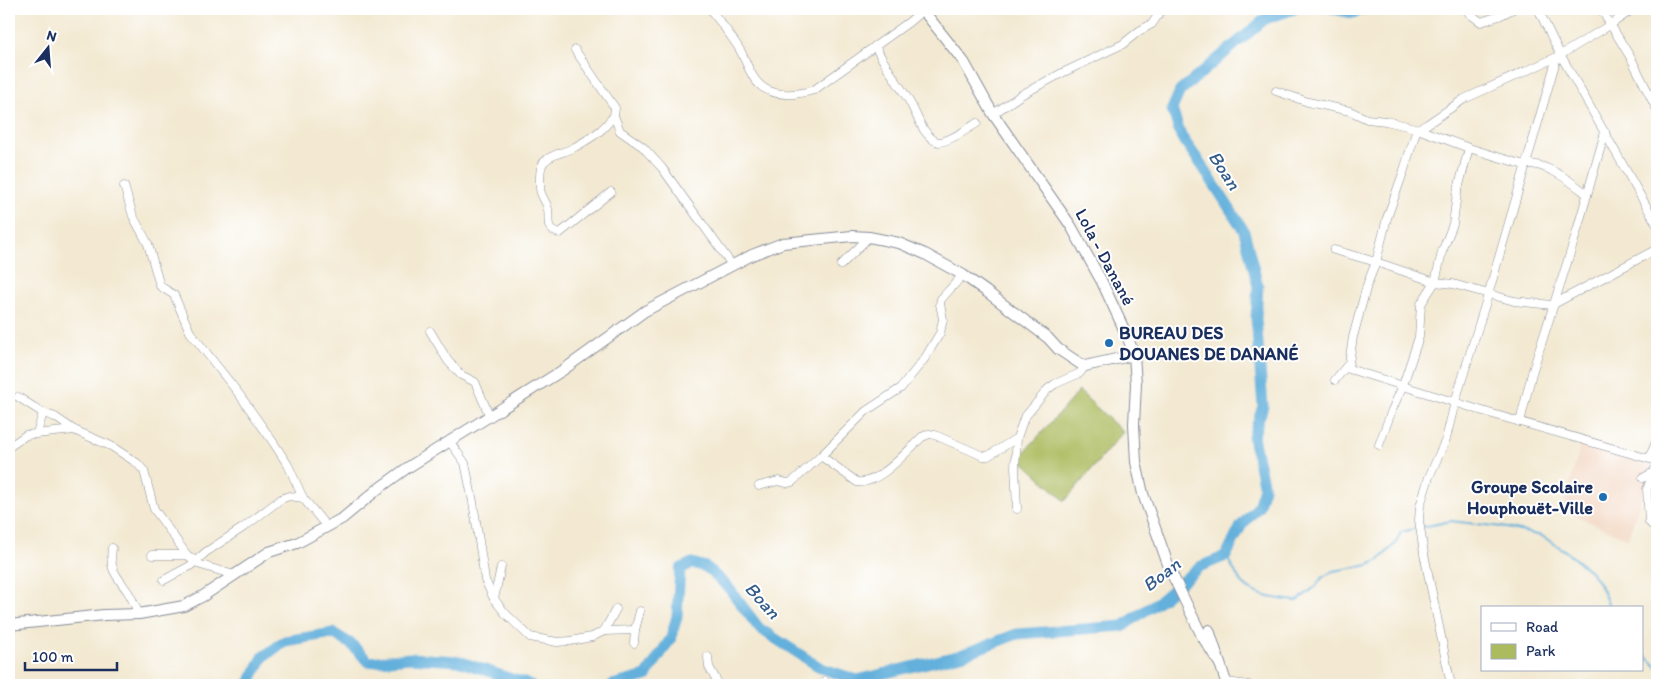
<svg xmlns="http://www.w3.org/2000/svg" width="1666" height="694" viewBox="0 0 1666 694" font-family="Itim,sans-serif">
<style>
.built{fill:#f2d4be}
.green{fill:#acbb5e;stroke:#64755e}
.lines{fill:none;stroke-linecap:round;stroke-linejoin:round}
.stream{stroke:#63b0dc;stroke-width:2}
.river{stroke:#63b0dc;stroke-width:11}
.minor-casing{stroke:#878c98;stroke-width:9}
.major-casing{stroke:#878c98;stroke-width:12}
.minor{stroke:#fff;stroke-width:8}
.major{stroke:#fff;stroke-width:10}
.poi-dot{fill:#1f6fb2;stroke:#fff;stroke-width:2}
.labels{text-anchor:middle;stroke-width:4;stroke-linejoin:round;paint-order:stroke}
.street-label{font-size:18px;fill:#1b2f5e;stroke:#fff}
.poi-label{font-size:18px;font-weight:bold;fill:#1b2f5e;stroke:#fff;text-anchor:start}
.water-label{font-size:19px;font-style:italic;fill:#345c8a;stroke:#fff}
</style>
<rect width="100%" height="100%" fill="#fff"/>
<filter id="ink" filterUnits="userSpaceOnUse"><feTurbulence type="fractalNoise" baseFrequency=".02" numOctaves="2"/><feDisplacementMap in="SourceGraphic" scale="10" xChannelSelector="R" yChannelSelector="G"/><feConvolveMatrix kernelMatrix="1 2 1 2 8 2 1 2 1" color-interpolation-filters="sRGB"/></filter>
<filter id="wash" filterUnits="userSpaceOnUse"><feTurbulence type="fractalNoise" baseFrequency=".0096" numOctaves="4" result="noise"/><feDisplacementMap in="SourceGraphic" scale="20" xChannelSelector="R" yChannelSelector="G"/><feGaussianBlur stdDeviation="1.12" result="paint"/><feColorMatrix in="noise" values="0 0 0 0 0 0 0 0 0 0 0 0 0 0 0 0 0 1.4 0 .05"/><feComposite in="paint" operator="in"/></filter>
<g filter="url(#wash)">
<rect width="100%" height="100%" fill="#f3e9d2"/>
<path class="built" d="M1581 442 1652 463 1628 539 1563 510Z"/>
<path class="green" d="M1079 391 1123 432 1065 501 1019 458Z"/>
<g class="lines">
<g class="stream">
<path d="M1423 527 1451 521 1502 527 1542 536 1564 550 1591 572 1599 583 1610 608"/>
<path d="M1226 556C1231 564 1235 573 1240 580 1251 597 1279 599 1297 601L1315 587 1323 577 1333 571 1369 565 1379 560 1395 544 1401 532 1418 528"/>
<path d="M1642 652 1657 667"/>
<path d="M491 672 495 685"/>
</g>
<g class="river">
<path d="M1333 9 1353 13 1365 9"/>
<path d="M248 685 263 657 285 641 333 633 351 644 369 662 410 658 458 661 530 685"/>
<path d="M612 685 646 676 671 638 677 616 680 569 692 563 706 567 728 587 759 628 821 668 857 680 961 655 1017 634 1123 626 1162 599 1199 567 1226 556 1241 526 1258 507 1264 488 1253 437 1263 406 1256 318 1258 286 1244 231 1203 167 1181 136 1172 109 1180 91 1265 19 1294 9"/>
</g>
</g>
</g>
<g filter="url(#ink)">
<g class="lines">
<g class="minor-casing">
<g id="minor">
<path d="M710 9C720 22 731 35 740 50 745 59 748 69 754 78 767 98 793 96 814 90L909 22 923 10"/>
<path d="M1466 9 1470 14 1481 22 1499 16 1513 9"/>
<path d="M1538 9 1560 54 1657 225"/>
<path d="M1601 9 1632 60 1657 110"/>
<path d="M875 46C884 64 895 79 906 96 913 106 917 119 924 130 927 134 933 142 939 142 949 142 969 128 977 123"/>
<path d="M575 50 615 108 614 116 620 131 643 147 662 168 732 265"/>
<path d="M1276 91 1308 102 1350 111 1367 119 1386 121 1415 128 1469 148"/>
<path d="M993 114 1021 95 1062 73 1123 44 1139 31 1152 24 1162 9"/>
<path d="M124 186 133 216 148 244 160 286 174 295 190 332 239 394 273 442 288 465 303 498 327 527"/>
<path d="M611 192 560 233C544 230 550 220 548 209 547 202 540 196 540 188 540 181 539 167 544 162 552 153 565 153 575 147 584 142 593 137 601 130 606 126 609 121 614 116"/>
<path d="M1334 250 1376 262 1435 282 1453 284 1514 301 1552 305 1657 249"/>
<path d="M841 265 869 237"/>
<path d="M430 331 448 361 461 375 475 382 490 417"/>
<path d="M1346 368 1489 413 1657 461"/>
<path d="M1335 380 1349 363 1353 337 1367 285 1376 262 1387 218 1403 173 1417 129 1426 125 1464 99 1557 57 1610 25 1633 9"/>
<path d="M18 397 43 413 55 417 74 430 111 446 137 463 144 471 154 509 187 555"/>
<path d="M1520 422 1532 373 1574 241 1605 132"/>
<path d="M37 433 43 413"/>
<path d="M450 442 465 463 473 502 485 580 494 599 505 613 530 637 557 642 570 641 592 637 604 631 616 609"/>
<path d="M1379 445 1392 410 1403 385 1419 337 1421 304 1435 282 1442 252 1453 224 1457 193 1469 148 1521 164C1545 161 1569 180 1587 194"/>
<path d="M9 447 26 435 74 430"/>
<path d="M821 456 857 482C879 485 907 451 922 437L929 434 935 435 983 456H988L1017 438"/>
<path d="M1649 458 1657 440"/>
<path d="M1654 472 1647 489 1649 522 1657 529"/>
<path d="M1643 478 1654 472V470"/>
<path d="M759 486 778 481 787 483 792 482 821 456 866 411 901 388 925 358 940 333 943 319 940 304 941 299 963 275"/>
<path d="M1017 509 1015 466 1017 438 1024 418 1048 389 1055 384 1080 373 1085 366"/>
<path d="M112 548C109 570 116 575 128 592 132 598 135 606 139 614"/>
<path d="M152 555H187L201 565 234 575"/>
<path d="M164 580 190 566 206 552 244 527 281 499 289 496 303 498"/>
<path d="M494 599 501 567"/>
<path d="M604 631 635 630"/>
<path d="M634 643 635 630 640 611"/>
<path d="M708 657 709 667 719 685"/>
<path d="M825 681 827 685"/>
<path d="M1226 682 1249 685"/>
<path d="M1451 685 1424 554 1419 520 1420 506 1429 477 1446 439 1455 402 1488 295 1557 57"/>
</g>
</g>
<g class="major-casing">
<g id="major">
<path d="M922 9 964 62 993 114 1071 226 1102 282 1128 338 1134 355 1136 384 1134 424 1136 462 1143 494 1170 570 1202 636 1220 664"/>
<path d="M9 625 104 615 139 614 184 606 203 596 269 552 297 543 343 518 378 489 407 468 563 370 645 311 752 255 783 243 852 236 869 237 899 243 925 254 963 275 987 292 1048 338 1058 349 1082 365 1085 366 1134 355"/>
<path d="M1209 630 1227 685"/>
</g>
</g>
<use href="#minor" class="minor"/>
<use href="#major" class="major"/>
</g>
</g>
<g class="poi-dot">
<circle cx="1109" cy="343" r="5"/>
<circle cx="1603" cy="497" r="5"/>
</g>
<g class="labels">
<g class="street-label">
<text transform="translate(1105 257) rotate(62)" y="6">Lola - Danané</text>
</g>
<g class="poi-label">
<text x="1119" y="339">BUREAU DES<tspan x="1119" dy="21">DOUANES DE DANANÉ</tspan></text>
<text x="1593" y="493" text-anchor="end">Groupe Scolaire<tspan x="1593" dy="21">Houphouët-Ville</tspan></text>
</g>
<g class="water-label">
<text transform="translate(1225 170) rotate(57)" y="7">Boan</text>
<text transform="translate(1161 574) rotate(-38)" y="7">Boan</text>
<text transform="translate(763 600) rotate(48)" y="7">Boan</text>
</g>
</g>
<rect width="1666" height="694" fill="none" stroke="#fff" stroke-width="30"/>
<rect x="1481" y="606" width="162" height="65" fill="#ffffff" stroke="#a4acbf"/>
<rect x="1491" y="623" width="25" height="8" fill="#ffffff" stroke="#a4acbf"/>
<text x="1526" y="632" font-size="15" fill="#1b2f5e">Road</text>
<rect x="1491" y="644" width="25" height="15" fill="#acbb5e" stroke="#a4acbf"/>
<text x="1526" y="656" font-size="15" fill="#1b2f5e">Park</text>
<g transform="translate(48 48) rotate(17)" stroke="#ffffff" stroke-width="4" paint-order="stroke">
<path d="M0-4L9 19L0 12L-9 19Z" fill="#1b2f5e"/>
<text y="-8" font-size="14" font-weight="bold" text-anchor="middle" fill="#1b2f5e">N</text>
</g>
<path d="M25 662v8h92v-8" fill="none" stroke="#1b2f5e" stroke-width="2.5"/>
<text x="32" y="662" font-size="15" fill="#1b2f5e" stroke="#ffffff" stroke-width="4" paint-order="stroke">100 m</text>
</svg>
